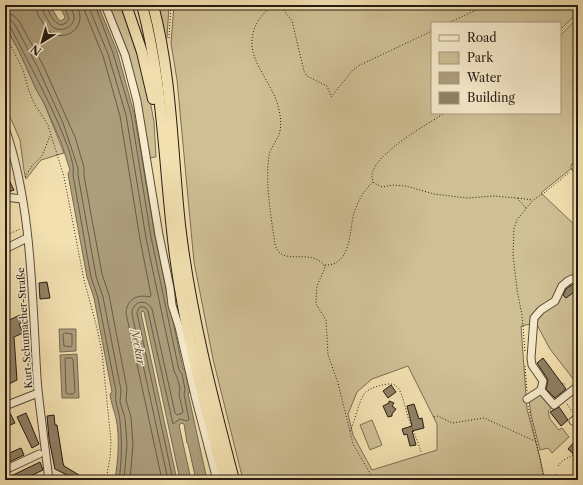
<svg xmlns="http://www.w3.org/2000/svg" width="583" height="485" viewBox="0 0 583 485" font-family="'Libre Caslon Text',serif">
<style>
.green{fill:#cfbf95;stroke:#7a6d54;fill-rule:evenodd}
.water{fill:#ac9d7b;stroke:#766951}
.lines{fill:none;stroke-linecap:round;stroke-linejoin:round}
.shore{stroke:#685c47;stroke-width:1}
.building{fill:#908165;stroke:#251b13}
.minor-casing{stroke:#584c3a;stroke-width:9}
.highway-casing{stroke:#251b13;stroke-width:12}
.path{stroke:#251b13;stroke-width:1;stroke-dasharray:1 2;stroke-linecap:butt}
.minor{stroke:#f7ebcc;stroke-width:7}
.highway{stroke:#f2e0b0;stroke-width:10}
.labels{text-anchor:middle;stroke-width:3;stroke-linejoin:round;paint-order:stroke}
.street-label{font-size:10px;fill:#251b13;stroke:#f7ebcc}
.water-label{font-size:11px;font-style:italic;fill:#5b4f3d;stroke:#f7ebcc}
</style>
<rect width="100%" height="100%" fill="#f2e0b0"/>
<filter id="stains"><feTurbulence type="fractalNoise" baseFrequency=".005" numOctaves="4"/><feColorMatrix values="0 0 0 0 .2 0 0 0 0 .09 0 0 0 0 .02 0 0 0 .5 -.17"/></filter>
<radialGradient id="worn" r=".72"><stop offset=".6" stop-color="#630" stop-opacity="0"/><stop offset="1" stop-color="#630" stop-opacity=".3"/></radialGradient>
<g class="green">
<path d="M108 5H122L146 79 154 122 156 157 148 158 144 129Z"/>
<path d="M158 5H169L167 38 165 39Z"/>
<path d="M174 5H578V12L560 30V23H432V113H560V36L578 17V163L541 193 578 228V378L574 380 550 349 536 323 521 326 527 409 540 458 544 480H243L213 359 194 262 177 80 171 43ZM408 366 437 424V450L372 470 353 435 348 414 357 392 372 379Z"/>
<path d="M5 26 19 51 36 89 44 103 64 153 41 160 26 179 24 171 20 140 5 105Z"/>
<path d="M541 394 552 408 548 411 550 419 559 430 562 428 569 437 552 453 548 448 540 450 531 415 529 400Z"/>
<path d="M372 420 382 445 370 450 360 425Z"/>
</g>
<g class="water">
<path d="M5 5H50L58 19 61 21 64 19 65 17 59 5H98L117 51 134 113 155 236 183 369H185L190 392 188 393 207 480H196L188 444 187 443 184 424 182 423 179 425 191 480H180L144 312 143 311 141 312 142 318 177 480H115C118 460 120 438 116 418 114 410 111 403 110 394L112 392 94 298 87 277 68 174 70 170 61 142 44 103 36 89 19 51 5 26Z"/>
<path d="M59 329H76V351L60 352Z"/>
<path d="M77 354 79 398H62L60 355Z"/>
</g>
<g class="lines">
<g class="shore">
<path d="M36 5C36 11 38 15 41 20 44 24 46 29 50 32 62 41 80 32 80 17 80 12 78 9 76 5"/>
<path d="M42 5C42 10 44 13 46 17 48 20 50 25 53 27 61 33 74 27 74 17 74 13 71 9 69 5"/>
<path d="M47 5C48 13 54 23 61 25L66 23 69 19 64 5"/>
<path d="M84 5 85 12 103 56 120 116 140 239 151 295 150 297C137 294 127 299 126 313L162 480"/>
<path d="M90 5V10L108 54 126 115 146 238 174 371 177 377 180 388 179 394 183 412 182 413 177 415 175 413 152 309C146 298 132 301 132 314L168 480"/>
<path d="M95 5 113 53 131 114 151 237 179 370 182 374 185 389 184 394 189 420 187 421 180 419 173 424 148 311 145 307H140L138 310 137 313 173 480"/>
<path d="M5 13 13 15 19 21 43 65 75 137 84 167V176L102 274 109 295 127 389 126 400 131 417 133 444 130 480"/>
<path d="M5 19 11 20 15 25 38 68 63 123 78 168V175L96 276 103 297 121 390 120 402 125 418 127 444 124 480"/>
<path d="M5 24 9 25 11 28C23 53 79 153 73 175L91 277 98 298 116 391C114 403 119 409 120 421 122 441 122 460 119 480"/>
<path d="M65 333 72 334V345L71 347 64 346 63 335Z"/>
<path d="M66 358H72L73 360 75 392 73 394H68L66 393 65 360Z"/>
</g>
</g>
<g class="building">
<path d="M5 172 14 190 8 192H5Z"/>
<path d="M47 282 50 298 40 299 39 283Z"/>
<path d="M573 284H578V289L566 298 563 295 566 289Z"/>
<path d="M22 314 25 321 19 324 23 333 14 337 17 380 5 386V322Z"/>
<path d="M543 358 566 389 555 398 546 389 548 380 537 363Z"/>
<path d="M391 385 396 392 388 398 383 391Z"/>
<path d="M389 401 394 403 392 406 396 409 392 414V416L388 417 383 406 389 403Z"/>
<path d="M414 404 419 419 422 418 424 428 412 431 416 445 410 446 407 434 404 435 402 429 412 426 407 406Z"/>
<path d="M559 407 568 420 561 426 550 412Z"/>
<path d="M10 413 15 423 5 427V415Z"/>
<path d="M26 413 39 444 32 448 17 417Z"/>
<path d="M54 415 55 425H57L63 463 64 466 79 475 77 480 55 469 49 439 47 416Z"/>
<path d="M575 441 578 444V458L568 449Z"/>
<path d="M21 448 24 455 5 464V455Z"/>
<path d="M40 462 43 470 22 480H5V479Z"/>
</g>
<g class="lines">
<g class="minor-casing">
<g id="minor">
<path d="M105 5 125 55 137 101 159 235 170 288 172 305 179 327 195 396 217 480"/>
<path d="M5 128C32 205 32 296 37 378 38 396 41 414 43 432 45 448 47 464 49 480"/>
<path d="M575 167 578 170"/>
<path d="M5 197 22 199"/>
<path d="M5 249 27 238"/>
<path d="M541 390 543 381 532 365 531 358 534 318 541 310 555 301 562 286 568 281 572 279H578"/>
<path d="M527 399 541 390 554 405 578 386"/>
<path d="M5 406 38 393"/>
<path d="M573 421 578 417"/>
<path d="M5 470 39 454"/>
</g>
</g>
<g class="highway-casing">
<g id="highway">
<path d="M126 5 142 52 153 99"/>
<path d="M142 5C164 87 164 172 175 256 185 332 205 406 225 480"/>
<path d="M153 5C172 77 172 151 180 225 190 311 212 396 234 480"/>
</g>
</g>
<g class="path">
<path d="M273 5C261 15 253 25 252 40 250 64 275 86 279 110 281 119 282 128 278 137 275 143 270 149 269 156 265 183 271 217 275 244 281 268 308 247 324 265L325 268 317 286 316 301V304L326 320 328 355 338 383 353 444 374 480"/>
<path d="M280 5 292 21 304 71 307 76 327 86 331 96"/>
<path d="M448 23 487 5"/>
<path d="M560 33 578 14"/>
<path d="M5 37 11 46 23 70 29 91 34 103 48 125 64 177 84 280 97 328 102 352 111 441 110 458 106 480"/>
<path d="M169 38 171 5"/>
<path d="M331 97 352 71 358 66 432 31"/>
<path d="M445 113C431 122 359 161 374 183L382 187 393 185 406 186 434 194 467 198 494 196 517 198 526 208"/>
<path d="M25 177 32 166 42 156 50 136"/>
<path d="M518 198 532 200"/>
<path d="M5 234 7 235 20 229"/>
<path d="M325 265C352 266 349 229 354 213 358 201 363 191 373 182"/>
<path d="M525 351 522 315 517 290 513 255 514 228 517 220 533 200 544 193 570 172"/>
<path d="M525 366 527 391"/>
<path d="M562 384 564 383 566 386"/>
<path d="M567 404 573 413"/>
<path d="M528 406 545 480"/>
<path d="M434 417 438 416 452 423 484 418 537 442"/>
<path d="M350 431C355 421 358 404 363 396 366 390 372 388 378 386 383 385 391 382 396 386 403 391 406 413 409 420 413 431 418 441 421 452"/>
<path d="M558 466 562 461 573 455 578 460"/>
<path d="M64 480V474"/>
<path d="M66 480H70"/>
<path d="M552 480 557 473"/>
</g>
<use href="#minor" class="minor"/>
<use href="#highway" class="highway"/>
</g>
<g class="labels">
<g class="street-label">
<text transform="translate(24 328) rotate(-94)" y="4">Kurt-Schumacher-Straße</text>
</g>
<g class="water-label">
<text transform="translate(138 347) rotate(79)" y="4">Neckar</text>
</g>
</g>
<rect width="583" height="485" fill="none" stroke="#f2e0b0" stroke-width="20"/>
<rect x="6" y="6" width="571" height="473" fill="none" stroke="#251b13" stroke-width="2"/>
<rect x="10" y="10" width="563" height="465" fill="none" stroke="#251b13"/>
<rect x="431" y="22" width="130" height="92" fill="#f7ebcc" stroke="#a39882"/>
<rect x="439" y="35" width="20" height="6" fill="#f7ebcc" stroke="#a39882"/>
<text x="467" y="42" font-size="12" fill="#251b13">Road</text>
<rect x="439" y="52" width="20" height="12" fill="#cfbf95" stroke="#a39882"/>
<text x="467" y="62" font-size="12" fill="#251b13">Park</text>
<rect x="439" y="72" width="20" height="12" fill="#ac9d7b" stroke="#a39882"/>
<text x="467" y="82" font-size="12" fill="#251b13">Water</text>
<rect x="439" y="92" width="20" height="12" fill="#908165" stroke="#a39882"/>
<text x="467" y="102" font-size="12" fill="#251b13">Building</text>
<g transform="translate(42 42) rotate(217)" stroke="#f7ebcc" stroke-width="3" paint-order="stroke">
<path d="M0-3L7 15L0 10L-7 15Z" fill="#251b13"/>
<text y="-6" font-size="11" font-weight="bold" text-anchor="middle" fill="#251b13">N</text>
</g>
<rect width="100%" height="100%" filter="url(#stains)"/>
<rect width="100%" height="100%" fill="url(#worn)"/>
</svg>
